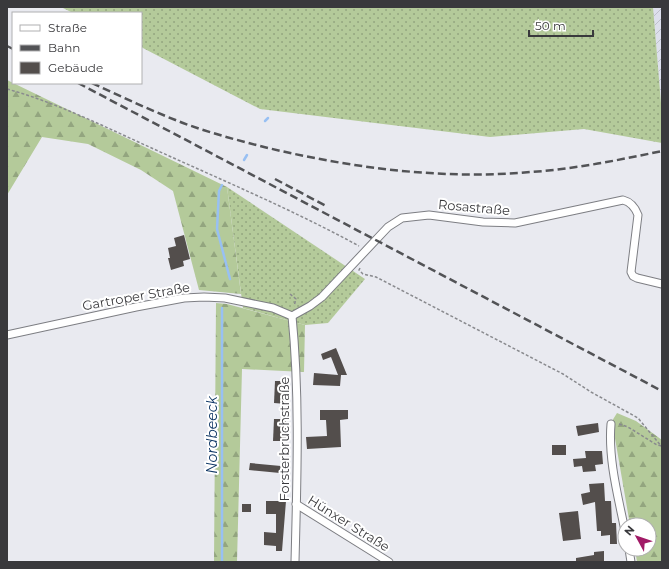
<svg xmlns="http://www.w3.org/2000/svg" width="669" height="569" viewBox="0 0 669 569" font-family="Montserrat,sans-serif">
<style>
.industrial{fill:url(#industrial-furrows)}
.grass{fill:url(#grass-dots)}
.forest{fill:url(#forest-firs)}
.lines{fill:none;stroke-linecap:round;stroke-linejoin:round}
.stream{stroke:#98c0f3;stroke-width:2.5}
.building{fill:#534e4c}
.minor-casing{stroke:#7d7e83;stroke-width:9}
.path{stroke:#898a8e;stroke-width:1.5;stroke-dasharray:3 2;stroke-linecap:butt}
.minor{stroke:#fff;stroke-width:7}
.rail{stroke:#525356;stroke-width:2.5;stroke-dasharray:8 4;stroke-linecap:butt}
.labels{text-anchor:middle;stroke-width:4;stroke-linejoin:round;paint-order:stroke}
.street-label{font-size:13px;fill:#39393c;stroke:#fff}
.water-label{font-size:14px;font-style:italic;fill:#103866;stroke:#fff}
</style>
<defs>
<pattern id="industrial-furrows" width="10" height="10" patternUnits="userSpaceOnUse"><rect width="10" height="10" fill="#dddfec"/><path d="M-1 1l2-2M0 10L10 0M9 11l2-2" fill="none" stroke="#bec0cb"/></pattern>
<pattern id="grass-dots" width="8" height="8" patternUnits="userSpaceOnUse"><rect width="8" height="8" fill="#b4ca9a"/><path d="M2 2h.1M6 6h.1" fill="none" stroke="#93a57f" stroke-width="1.8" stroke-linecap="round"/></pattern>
<pattern id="forest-firs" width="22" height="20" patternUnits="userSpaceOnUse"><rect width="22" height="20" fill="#b4ca9a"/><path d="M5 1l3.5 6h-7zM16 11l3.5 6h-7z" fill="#93a57f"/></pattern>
</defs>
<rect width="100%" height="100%" fill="#e9eaf0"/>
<path class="industrial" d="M653 7H662V115Z"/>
<g class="grass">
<path d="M61 7H653L662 115V143L584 129 490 137 260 109 141 47V13H73Z"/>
<path d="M227 187 365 279 328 323 305 325 243 308Z"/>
</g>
<g class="forest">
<path d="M7 80 227 187 241 294 199 290 173 191 141 170 88 144 42 137 7 195Z"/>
<path d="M216 303 227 304 305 325 304 372 242 369 237 562H214Z"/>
<path d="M617 413 636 421 662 440V562H637L635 549H649V525H630L612 421Z"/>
</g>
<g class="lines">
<g class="stream">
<path d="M265 121 268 118"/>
<path d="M244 160 247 155"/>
<path d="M222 185 219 191 217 229 230 279"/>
<path d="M222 562V308"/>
</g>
</g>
<g class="building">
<path d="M184 235 190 259 183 261 184 266 171 270 168 258H170L168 248 176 246 174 238Z"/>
<path d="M336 348 347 375H341L340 386 313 385 314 373 338 375 331 357 323 360 321 354Z"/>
<path d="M275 381H287L286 404 274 403Z"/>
<path d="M320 410H348V419L340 420 341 447 307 449 306 437 327 436 326 420H320Z"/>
<path d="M274 419H286V441H273Z"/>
<path d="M598 423 599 432 578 436 576 426Z"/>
<rect x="552" y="445" width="14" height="10"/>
<path d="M585 451H602L603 464 595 465 596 471 583 472 582 466 574 467 573 459 586 458Z"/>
<path d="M250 463 281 466 280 473 249 470Z"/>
<path d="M604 483 605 501H611L612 523H616L617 544H610V535L601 536V531H597L595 502 583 505 581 494 590 492 589 484Z"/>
<path d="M266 501H286L282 551H276V546L264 545V532L276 533V514H266Z"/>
<rect x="242" y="504" width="9" height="8"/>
<path d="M578 511 581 539 563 541 559 513Z"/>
<path d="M604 551V562H576V558L594 555V552Z"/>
</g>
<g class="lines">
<g class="minor-casing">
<g id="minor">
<path d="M292 316 310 306 322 297 388 227 402 218 429 215 483 222 515 223 623 200C631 202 635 207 638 215L631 272 633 276 637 278 662 284"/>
<path d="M292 316C300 397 297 480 295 562"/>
<path d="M7 335 136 307 184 298 204 297 225 298 273 308 292 316"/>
<path d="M611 424C608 459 618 496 625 531"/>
<path d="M296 504 389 562"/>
<path d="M629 549 631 562"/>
</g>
</g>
<g class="path">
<path d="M7 89C58 103 107 128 156 150 224 181 293 210 359 246"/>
<path d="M360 268 359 270 363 274 376 277 563 374 591 392 638 418 662 447"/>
<path d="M290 294 296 299 294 306"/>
<path d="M619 424 628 427 657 445 662 446"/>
</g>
<use href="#minor" class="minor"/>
<g class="rail">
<path d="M7 46 13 49"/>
<path d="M78 83 662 391"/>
<path d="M92 83C122 97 152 111 183 123 210 133 237 140 264 147 351 168 442 180 531 172 575 169 619 160 662 151"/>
<path d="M275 179 326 206"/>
</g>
</g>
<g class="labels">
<g class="street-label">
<text transform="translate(474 207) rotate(5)" y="5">Rosastraße</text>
<text transform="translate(136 296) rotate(-10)" y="5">Gartroper Straße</text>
<text transform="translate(284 439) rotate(-90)" y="5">Forsterbruchstraße</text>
<text transform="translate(349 523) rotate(32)" y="5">Hünxer Straße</text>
</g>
<g class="water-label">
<text transform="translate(212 435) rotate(-90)" y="5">Nordbeeck</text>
</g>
</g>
<rect width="669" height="569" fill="none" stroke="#39393c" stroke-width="16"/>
<rect x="12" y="12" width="130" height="72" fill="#ffffff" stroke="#b0b0b1"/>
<rect x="20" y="25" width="20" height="6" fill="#ffffff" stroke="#b0b0b1"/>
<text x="48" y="32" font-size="12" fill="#39393c">Straße</text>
<rect x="20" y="45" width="20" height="6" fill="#525356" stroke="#b0b0b1"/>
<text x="48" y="52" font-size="12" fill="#39393c">Bahn</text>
<rect x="20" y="62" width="20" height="12" fill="#534e4c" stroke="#b0b0b1"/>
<text x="48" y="72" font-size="12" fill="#39393c">Gebäude</text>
<g transform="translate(637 537) rotate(310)"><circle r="19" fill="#ffffff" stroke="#b0b0b1"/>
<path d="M0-3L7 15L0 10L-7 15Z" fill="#a11a66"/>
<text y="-6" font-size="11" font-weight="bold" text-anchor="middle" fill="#39393c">N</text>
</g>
<path d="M529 30v6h64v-6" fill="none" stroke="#39393c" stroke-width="2"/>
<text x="535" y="30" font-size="12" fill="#39393c" stroke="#ffffff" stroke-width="3" paint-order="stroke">50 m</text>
</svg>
